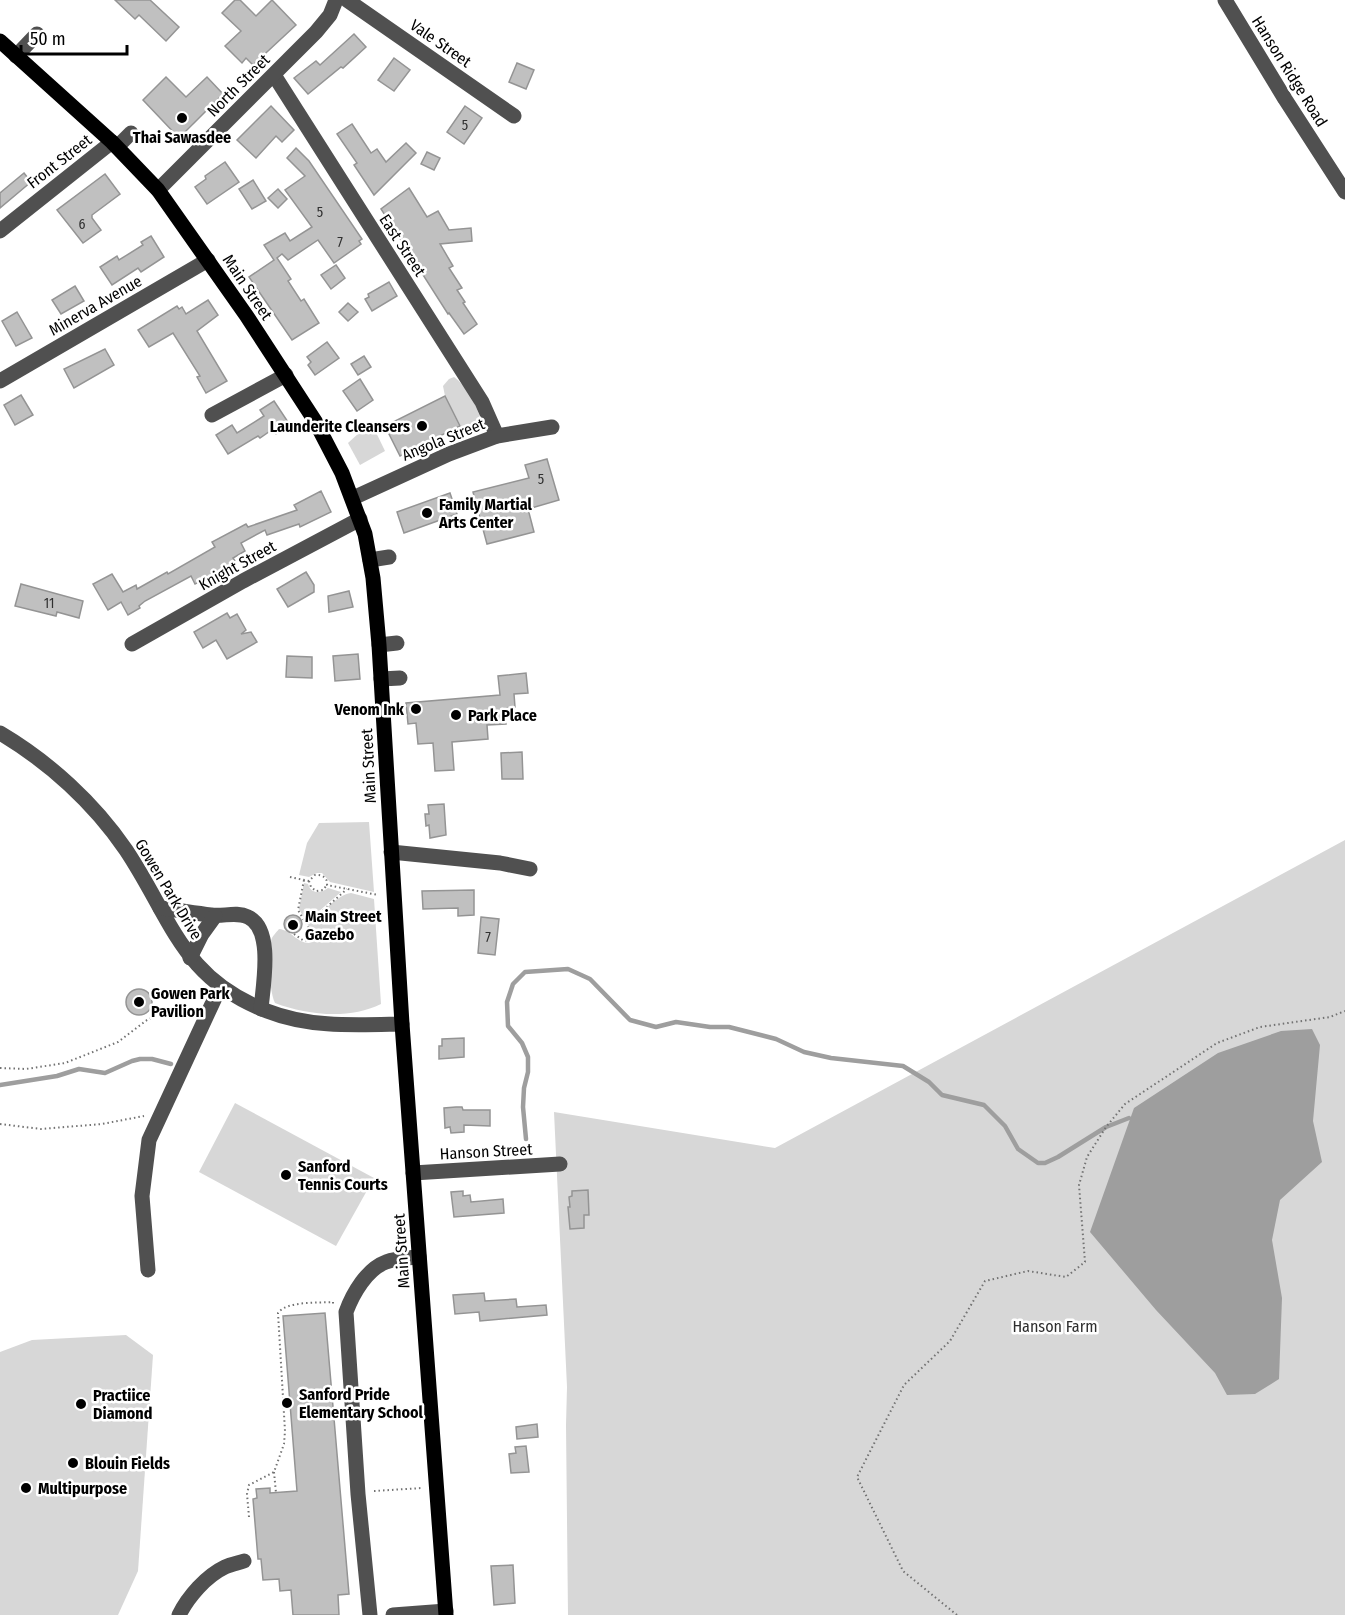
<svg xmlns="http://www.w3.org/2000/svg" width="1345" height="1615" viewBox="0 0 1345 1615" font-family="'Fira Sans Condensed',sans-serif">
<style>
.green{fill:#d7d7d7}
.water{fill:#9e9e9e}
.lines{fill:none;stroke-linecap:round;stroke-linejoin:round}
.stream{stroke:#9e9e9e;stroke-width:4.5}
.building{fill:#c0c0c0;stroke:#949494;stroke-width:1.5}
.path{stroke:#727272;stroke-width:2;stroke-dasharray:1.5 3;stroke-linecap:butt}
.minor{stroke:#505050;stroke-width:15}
.major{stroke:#000;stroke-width:15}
.poi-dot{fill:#000;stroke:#fff;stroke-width:2}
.labels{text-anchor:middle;stroke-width:5;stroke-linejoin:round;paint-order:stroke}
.number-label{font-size:14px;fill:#303030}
.street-label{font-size:16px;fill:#000;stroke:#fff}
.poi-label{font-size:16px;font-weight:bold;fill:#000;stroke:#fff;text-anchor:start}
.park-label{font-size:16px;fill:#2e2e2e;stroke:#fff}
</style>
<rect width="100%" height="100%" fill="#fff"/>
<g class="green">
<path d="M454 377C464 383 482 412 480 423 479 428 476 431 472 435L465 434 445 396 443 386 449 379Z"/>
<path d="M371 422 385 451 360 465 348 443Z"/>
<path d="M369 822 374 892 330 882 322 873H317L309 877 299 875 307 843 319 823Z"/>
<path d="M1345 840V1615H568L566 1425 567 1387 554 1112 775 1148Z"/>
<path d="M304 883 308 884C311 894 320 894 328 888L341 892 317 913 304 918 299 909Z"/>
<path d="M351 893 374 899 381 1004C349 1020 307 1015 275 1003 269 991 268 954 271 941 272 936 276 933 279 929 291 930 297 943 309 943L312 941V931L306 922C320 916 338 894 351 893Z"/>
<path d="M235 1103 374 1178 336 1246 199 1172Z"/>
<path d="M126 1335 153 1355 138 1571 118 1615H0V1352L32 1340Z"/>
</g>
<path class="water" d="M1312 1029 1320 1045 1313 1121 1322 1162 1280 1200 1272 1240 1282 1298 1279 1379 1255 1394 1227 1395 1215 1373 1156 1310 1090 1232 1134 1108 1218 1053 1281 1031Z"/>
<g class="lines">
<g class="stream">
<path d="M0 1085 57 1076 79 1069 105 1073 132 1061 140 1059H152L171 1064"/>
<path d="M526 1139 523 1107 524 1088 528 1072V1057L522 1043 508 1026 507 1002 513 984 525 972 568 969 590 979 630 1020 656 1027 676 1022 710 1027H729L776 1039 804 1052 831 1058 903 1066 929 1082 942 1095 984 1105 1005 1126 1018 1149 1038 1163H1045L1058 1157 1106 1127 1129 1118"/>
</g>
</g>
<g class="building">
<path d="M115 0H150L179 27 166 41 139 15 135 19Z"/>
<path d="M235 0H240L256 16 272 0 296 25 253 65 246 58 242 63 225 46 241 31 222 13Z"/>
<path d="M354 34 366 47 343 68 341 67 308 94 294 78 316 61 320 65Z"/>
<path d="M394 58 410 70 394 91 378 80Z"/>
<path d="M517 63 534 70 526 89 509 82Z"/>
<path d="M166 77 186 97 207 77 223 94 179 138 143 100Z"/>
<path d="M271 106 294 130 282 142 276 136 256 158 237 140Z"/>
<path d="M465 106 482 118 464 144 447 132Z"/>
<path d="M352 124 371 153 377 149 386 162 406 143 416 153 374 195 354 165 357 163 337 134Z"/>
<path d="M296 148 309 161 362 239 359 241 361 244 334 263 318 240 288 260 282 254 277 258 291 279 288 281 301 301 304 299 319 323 292 340 249 277 274 260 264 245 285 233 290 241 312 227 285 190 305 176 287 158Z"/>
<path d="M427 152 440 158 434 170 421 164Z"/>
<path d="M225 162 239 182 207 204 195 187 206 179 205 176Z"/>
<path d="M24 173 31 182 0 208V193Z"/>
<path d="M105 174 120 194 92 215V218L101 230 83 243 57 210Z"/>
<path d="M253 180 266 201 252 209 239 189Z"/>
<path d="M409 188 427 217 438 211 449 230 471 228 472 241 440 244 453 266 449 268 462 288 457 290 465 302 463 303 477 324 464 334 449 313 448 314 381 209Z"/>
<path d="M278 189 287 199 278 208 268 198Z"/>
<path d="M151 236 164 257 141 272 138 268 112 285 100 267 117 256 119 260 143 245 141 242Z"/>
<path d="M336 265 345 278 331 289 321 275Z"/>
<path d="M389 282 397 296 372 311 365 299 369 297 368 294Z"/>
<path d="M75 286 84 301 61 314 52 300Z"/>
<path d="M208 300 218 315 197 331 227 381 206 393 197 377 200 376 173 333 149 347 138 330 177 306 179 309 182 307 186 314Z"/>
<path d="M348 303 358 312 348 321 339 312Z"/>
<path d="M17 312 32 338 16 346 2 321Z"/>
<path d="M327 342 339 358 315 375 308 365 311 362 307 357Z"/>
<path d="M105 349 114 365 74 388 64 369Z"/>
<path d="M364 356 371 367 358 375 351 364Z"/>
<path d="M360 379 373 400 357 411 343 391Z"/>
<path d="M21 395 33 415 15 425 4 405Z"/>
<path d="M445 396 460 426 400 456 385 426Z"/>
<path d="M274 401 290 425 276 434 273 429 260 438 258 436 228 454 216 435 232 425 237 433 264 416 260 410Z"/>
<path d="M547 459 559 500 528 509 534 532 487 544 473 492 529 478 525 465Z"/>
<path d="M321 491 331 512 300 527 299 524 267 535 265 530 241 543 245 551 233 558 235 561 216 573 195 584 191 576 145 601 139 606 140 608 128 615 121 602 108 610 93 584 112 574 123 592 136 585 137 589 167 572 168 574 215 547 212 542 246 524 248 527 297 510 294 505Z"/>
<path d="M450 493 457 514 404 533 397 512Z"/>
<path d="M306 572 314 585V592L288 607 277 589Z"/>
<path d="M21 584 83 601 79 618 57 612 56 616 15 606Z"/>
<path d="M349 591 353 607 329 612 328 596Z"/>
<path d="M227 613 230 618 237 614 246 630 241 634 251 632 257 642 227 659 216 640 203 648 194 632Z"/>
<path d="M358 654 360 679 335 681 333 656Z"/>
<path d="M287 656 312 657V678L286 677Z"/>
<path d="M526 673 528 693 514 694 515 707 504 708 506 724 487 725 488 739 452 742 454 770 435 771 433 743 418 744 416 723 408 724 406 703 500 695 498 676Z"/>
<path d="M522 752 523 779H502L501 753Z"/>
<path d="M444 804 446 835 430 838 429 825 426 826 425 814H429L428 805Z"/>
<path d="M474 890V915L458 916V908L423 909 422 891Z"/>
<circle cx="293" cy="924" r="9"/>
<path d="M481 917 499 919 495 955 478 953Z"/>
<circle cx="139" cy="1002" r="13"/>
<path d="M464 1038V1057L439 1059V1046H442V1039Z"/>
<path d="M456 1107H462L463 1110H490V1126L464 1125V1132L451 1133 450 1127 445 1128 444 1108Z"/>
<path d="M588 1190 589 1215H584V1228L570 1229 568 1207H570L569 1197 572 1196V1191Z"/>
<path d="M463 1191V1196L470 1195 471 1202 503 1199 504 1213 454 1217 451 1192Z"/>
<path d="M484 1293 485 1301 516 1299 517 1307 546 1305 547 1315 480 1321 479 1312 455 1314 453 1295Z"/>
<path d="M325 1313 349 1594 338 1595 339 1615H293L291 1590 280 1591 279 1579 263 1580 261 1559H258L253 1499 257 1498 256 1489 270 1488V1493L297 1491 283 1316Z"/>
<path d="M537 1424 538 1437 517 1439 516 1427Z"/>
<path d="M526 1446 529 1472 511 1473 509 1454 516 1453 515 1447Z"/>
<path d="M513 1565 515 1603 494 1605 491 1566Z"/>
</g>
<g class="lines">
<g class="path">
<path d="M290 877 309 881 315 875C322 874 328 878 327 885L378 895"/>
<path d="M309 881 311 887 316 891 323 890 327 885"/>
<path d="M303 920 321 912 347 889"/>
<path d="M294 934 304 941 311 939V932L298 910 304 880"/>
<path d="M0 1068 26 1069 65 1063 118 1042 147 1020 172 1007 186 1015 193 1009"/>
<path d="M0 1124 41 1129 102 1124 144 1116"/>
<path d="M274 1472 276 1493"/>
<path d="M374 1491 422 1488"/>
<path d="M249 1517 247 1494 249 1485 274 1472 284 1444 285 1431 278 1313C286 1301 318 1303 333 1302V1304"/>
<path d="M957 1615 903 1571 857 1477 904 1385 950 1341 985 1281 1028 1271 1066 1277 1085 1262 1079 1185 1087 1157 1106 1127 1125 1104 1217 1043 1260 1027 1330 1017 1345 1011"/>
</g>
<g class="minor">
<path d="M347 0 514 116"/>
<path d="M1225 0 1285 99 1345 192"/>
<path d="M16 56 37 34"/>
<path d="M274 75 482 402 497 436"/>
<path d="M117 147 131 133"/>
<path d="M158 190 316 32 330 15 336 0"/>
<path d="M0 231 112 142"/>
<path d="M0 381 208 260"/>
<path d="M212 415 286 375"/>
<path d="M353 498 449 454 497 436 552 427"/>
<path d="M370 560 389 557"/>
<path d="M132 644 243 581 360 519"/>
<path d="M379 645 397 643"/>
<path d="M381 679 400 678"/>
<path d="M0 733C49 762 94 803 126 850 172 919 181 978 267 1011 310 1028 356 1025 402 1024"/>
<path d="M391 852 500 863 530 869"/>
<path d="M160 908C177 910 194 913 211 915 223 917 236 911 248 917 274 929 263 985 261 1009"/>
<path d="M190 958 202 934 215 916"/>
<path d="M413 1173 560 1164"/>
<path d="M148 1270 142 1196 149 1140 220 987"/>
<path d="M179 1615C188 1597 206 1576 225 1567 231 1564 238 1563 244 1561"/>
<path d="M370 1615 358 1494 346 1312C353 1293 367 1269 386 1262 396 1258 408 1258 419 1257"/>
<path d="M393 1615 446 1611"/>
</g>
<path class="major" d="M0 41 112 142 158 190 246 315 315 421 342 473 365 534 373 578 379 645 402 1024 446 1615"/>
</g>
<g class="poi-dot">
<circle cx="182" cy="118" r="6"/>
<circle cx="422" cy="426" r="6"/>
<circle cx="427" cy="513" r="6"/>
<circle cx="416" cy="709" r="6"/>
<circle cx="456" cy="715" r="6"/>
<circle cx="293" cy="925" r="6"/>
<circle cx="139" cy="1002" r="6"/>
<circle cx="286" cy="1175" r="6"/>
<circle cx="287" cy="1403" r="6"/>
<circle cx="81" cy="1404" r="6"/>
<circle cx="73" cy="1463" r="6"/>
<circle cx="26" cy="1488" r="6"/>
</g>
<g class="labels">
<g class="number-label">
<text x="465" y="130">5</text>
<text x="320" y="217">5</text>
<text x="82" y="229">6</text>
<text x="340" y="247">7</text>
<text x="541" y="484">5</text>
<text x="49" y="608">11</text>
<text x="488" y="942">7</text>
</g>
<g class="street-label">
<text transform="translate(441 43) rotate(35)" y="6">Vale Street</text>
<text transform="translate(1290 71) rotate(58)" y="6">Hanson Ridge Road</text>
<text transform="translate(238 85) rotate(-45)" y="6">North Street</text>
<text transform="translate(59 161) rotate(-38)" y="6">Front Street</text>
<text transform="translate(403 245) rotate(57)" y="6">East Street</text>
<text transform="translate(248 287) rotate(56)" y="6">Main Street</text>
<text transform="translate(95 305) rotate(-30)" y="6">Minerva Avenue</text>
<text transform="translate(443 439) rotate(-22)" y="6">Angola Street</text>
<text transform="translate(237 565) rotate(-29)" y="6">Knight Street</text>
<text transform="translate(368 766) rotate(-93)" y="6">Main Street</text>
<text transform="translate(169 889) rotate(59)" y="6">Gowen Park Drive</text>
<text transform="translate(486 1151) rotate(-3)" y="6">Hanson Street</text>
<text transform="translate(401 1251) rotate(-94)" y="6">Main Street</text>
</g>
<g class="poi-label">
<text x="182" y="143" text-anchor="middle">Thai Sawasdee</text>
<text x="410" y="432" text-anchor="end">Launderite Cleansers</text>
<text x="439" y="510">Family Martial<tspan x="439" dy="18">Arts Center</tspan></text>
<text x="404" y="715" text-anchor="end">Venom Ink</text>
<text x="468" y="721">Park Place</text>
<text x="305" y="922">Main Street<tspan x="305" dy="18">Gazebo</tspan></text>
<text x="151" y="999">Gowen Park<tspan x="151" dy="18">Pavilion</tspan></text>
<text x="298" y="1172">Sanford<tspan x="298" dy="18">Tennis Courts</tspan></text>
<text x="299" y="1400">Sanford Pride<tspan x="299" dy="18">Elementary School</tspan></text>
<text x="93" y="1401">Practiice<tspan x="93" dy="18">Diamond</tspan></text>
<text x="85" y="1469">Blouin Fields</text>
<text x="38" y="1494">Multipurpose</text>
</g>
<g class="park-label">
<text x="1055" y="1332">Hanson Farm</text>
</g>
</g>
<path d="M21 45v9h106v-9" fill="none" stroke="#000000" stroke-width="3"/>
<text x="30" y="45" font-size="18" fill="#000000" stroke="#ffffff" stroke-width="4.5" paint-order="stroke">50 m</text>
</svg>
